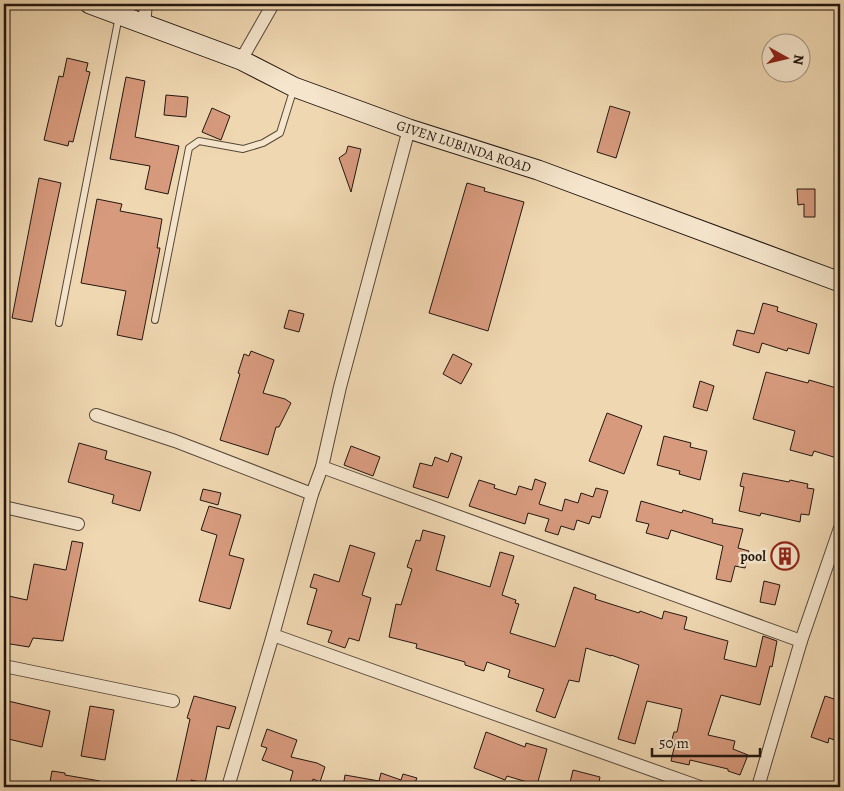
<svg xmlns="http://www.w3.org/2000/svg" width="844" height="791" viewBox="0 0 844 791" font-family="Alegreya,serif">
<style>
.building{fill:#d79a7d;stroke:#231710}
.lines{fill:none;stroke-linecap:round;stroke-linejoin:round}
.lane-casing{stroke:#564738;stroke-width:8}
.street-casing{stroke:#564738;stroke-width:14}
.secondary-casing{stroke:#231710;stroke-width:21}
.lane{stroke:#f5e5cc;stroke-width:6}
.street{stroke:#f5e5cc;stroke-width:12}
.secondary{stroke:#f5e5cc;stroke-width:19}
.labels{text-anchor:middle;stroke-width:5;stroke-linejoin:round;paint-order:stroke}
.street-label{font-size:14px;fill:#231710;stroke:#f5e5cc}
.poi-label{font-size:14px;font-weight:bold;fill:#231710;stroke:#f5e5cc;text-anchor:end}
</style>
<rect width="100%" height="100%" fill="#efd7b1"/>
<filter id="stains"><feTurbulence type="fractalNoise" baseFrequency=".004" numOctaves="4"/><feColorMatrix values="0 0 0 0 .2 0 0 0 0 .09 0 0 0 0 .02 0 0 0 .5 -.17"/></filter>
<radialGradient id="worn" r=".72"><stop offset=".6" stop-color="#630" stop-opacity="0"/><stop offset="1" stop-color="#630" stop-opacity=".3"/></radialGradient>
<g class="building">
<path d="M67 58 88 63 86 71 90 72 73 142 69 141 68 146 44 140 59 76 63 77Z"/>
<path d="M126 77 145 81 135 137 179 146 168 194 145 189 150 166 110 159Z"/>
<path d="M166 95 188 97 186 117 164 115Z"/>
<path d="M610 106 630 112 616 158 597 152Z"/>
<path d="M212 108 230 116 221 140 202 132Z"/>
<path d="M348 146 361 149 351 192 339 158 346 153Z"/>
<path d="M39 178 61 183 32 322 12 318Z"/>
<path d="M467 183 485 188 484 191 524 202 488 331 429 313Z"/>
<path d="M797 189H815V217H804V204L798 205Z"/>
<path d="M97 199 122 204 120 211 162 219 157 248H160L142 340 117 335 126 291 81 283Z"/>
<path d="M763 303 778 307 777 311 817 324 809 354 788 348 787 351 762 343 759 353 733 345 737 330 754 334Z"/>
<path d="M289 310 304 314 299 332 284 328Z"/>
<path d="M251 351 274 360 263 393 285 399 291 403 279 427H276L268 455 220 440 240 374 238 373 244 354 249 356Z"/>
<path d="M453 354 472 364 461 384 443 374Z"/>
<path d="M766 372 808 383 809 380 840 389V459L814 451 812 456 790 450 795 431 753 419Z"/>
<path d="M700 381 714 386 707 411 693 407Z"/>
<path d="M607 413 642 426 624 474 589 461Z"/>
<path d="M664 436 691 443 690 447 707 451 700 480 679 474 680 471 657 465Z"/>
<path d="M79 443 107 451 105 459 151 472 140 511 112 503 114 495 68 482Z"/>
<path d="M351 446 380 457 373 476 344 465Z"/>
<path d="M451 453 462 457 448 498 413 487 420 463 432 466 435 457 448 462Z"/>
<path d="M743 473 789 482 790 480 808 484 807 488 814 489 809 515 801 514 800 522 761 513 760 516 739 511 744 487 740 486Z"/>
<path d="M535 479 546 483 539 504 562 511 565 499 578 503 581 493 593 497 596 488 608 491 600 518 592 516 589 524 577 520 574 530 561 526 558 535 545 531 549 519 528 513 525 524 469 506 479 480 495 485 494 488 516 495 519 486 532 490Z"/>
<path d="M203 489 221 493 218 505 200 500Z"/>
<path d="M641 501 682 513 683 510 713 519 712 523 743 529 738 548 749 551 745 568 735 566 731 582 716 579 723 546 671 530 668 539 646 533 649 524 636 521Z"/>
<path d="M209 506 241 515 229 555 244 559 230 609 199 601 217 535 201 530Z"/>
<path d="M423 530 445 536 436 570 490 587 500 552 514 556 502 595 516 600 515 603 519 604 510 633 555 647 574 587 596 595 595 599 639 613 640 611 662 619 664 611 687 617 684 629 728 641 724 659 756 667 763 636 777 641 772 667 770 666 760 705 721 695 708 735 735 741 733 749 748 755 740 775 728 771V769L690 760 689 765 671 761 675 744 671 743 674 732H677L682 709 647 701 635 744 618 739 639 665 611 655V656L586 648 579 682 569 680 555 718 536 711 544 689 508 677 510 670 487 662 484 671 465 665V662L416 648 417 644 389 637 396 604 401 605 412 569 407 567 416 540 420 541Z"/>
<path d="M72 541 83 543 63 641 33 638 29 647 4 643V595L27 600 34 564 66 570Z"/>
<path d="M350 545 375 553 362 595 371 598 359 641 349 638 345 648 328 642 332 631 307 624 317 589 310 587 314 574 339 582Z"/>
<path d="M764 581 780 585 775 605 760 602Z"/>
<path d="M194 696 236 707 229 729 217 726 205 783 191 780V787H175L190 719 187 718Z"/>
<path d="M825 696 840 701V742L829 738 828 743 811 737Z"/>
<path d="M4 700 50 711 42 747 4 738Z"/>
<path d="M90 706 114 710 105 760 81 756Z"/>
<path d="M267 729 297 740 291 757 317 763 325 767 320 782 313 779 311 787H297L289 785 293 771 262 760 267 748 261 746Z"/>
<path d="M486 732 525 747 526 743 547 749 537 785 507 776 505 780 474 768Z"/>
<path d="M573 770 600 777 598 787H569Z"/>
<path d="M52 771 65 773V775L100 781 99 787H49Z"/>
<path d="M381 773 401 780 403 774 417 778 414 785H417L416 787H343L345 775 379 781Z"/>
</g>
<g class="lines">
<g class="lane-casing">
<g id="lane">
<path d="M155 320 189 148 199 141 243 149 263 143 280 133 294 88"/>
<path d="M59 323 119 16"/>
</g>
</g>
<g class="street-casing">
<g id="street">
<path d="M144 24 146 4"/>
<path d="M241 60 273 4"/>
<path d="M96 415 175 441 312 494"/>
<path d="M322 467 801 641"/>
<path d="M4 507 78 524"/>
<path d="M273 635 700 787"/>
<path d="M4 666 173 701"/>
<path d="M228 787 273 635 312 494 322 467 340 387 409 129"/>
<path d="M758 787 801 641 840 528"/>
</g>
</g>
<g class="secondary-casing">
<path id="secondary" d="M90 4 241 60 294 87 409 129 538 170 840 282"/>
</g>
<use href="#lane" class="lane"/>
<use href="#street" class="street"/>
<use href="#secondary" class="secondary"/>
</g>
<defs>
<g id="building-ring" transform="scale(1.4375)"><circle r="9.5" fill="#f5e5cc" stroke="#8f2418" stroke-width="1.5"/><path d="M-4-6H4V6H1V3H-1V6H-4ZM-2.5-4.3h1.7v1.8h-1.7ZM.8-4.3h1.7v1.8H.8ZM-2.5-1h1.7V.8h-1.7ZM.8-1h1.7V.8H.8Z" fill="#8f2418"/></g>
</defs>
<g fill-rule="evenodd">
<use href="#building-ring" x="785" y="556"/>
</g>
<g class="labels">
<g class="street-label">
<text transform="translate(464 146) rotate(18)" y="5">GIVEN LUBINDA ROAD</text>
</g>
<g class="poi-label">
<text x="766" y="561">pool</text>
</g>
</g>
<rect width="844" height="791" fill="none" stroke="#efd7b1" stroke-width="20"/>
<rect x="5" y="5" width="834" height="781" fill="none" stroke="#231710" stroke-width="2.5"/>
<rect x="10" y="10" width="824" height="771" fill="none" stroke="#231710"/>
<g transform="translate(786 58) rotate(98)"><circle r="24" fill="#f5e5cc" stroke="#a19381"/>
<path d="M0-4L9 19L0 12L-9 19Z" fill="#8f2418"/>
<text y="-8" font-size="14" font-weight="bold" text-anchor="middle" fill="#231710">N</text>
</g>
<path d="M652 748v8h108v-8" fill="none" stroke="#231710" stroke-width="2.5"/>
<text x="659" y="748" font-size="15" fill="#231710" stroke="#f5e5cc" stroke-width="4" paint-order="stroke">50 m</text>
<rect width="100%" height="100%" filter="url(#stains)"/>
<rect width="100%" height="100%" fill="url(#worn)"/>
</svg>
